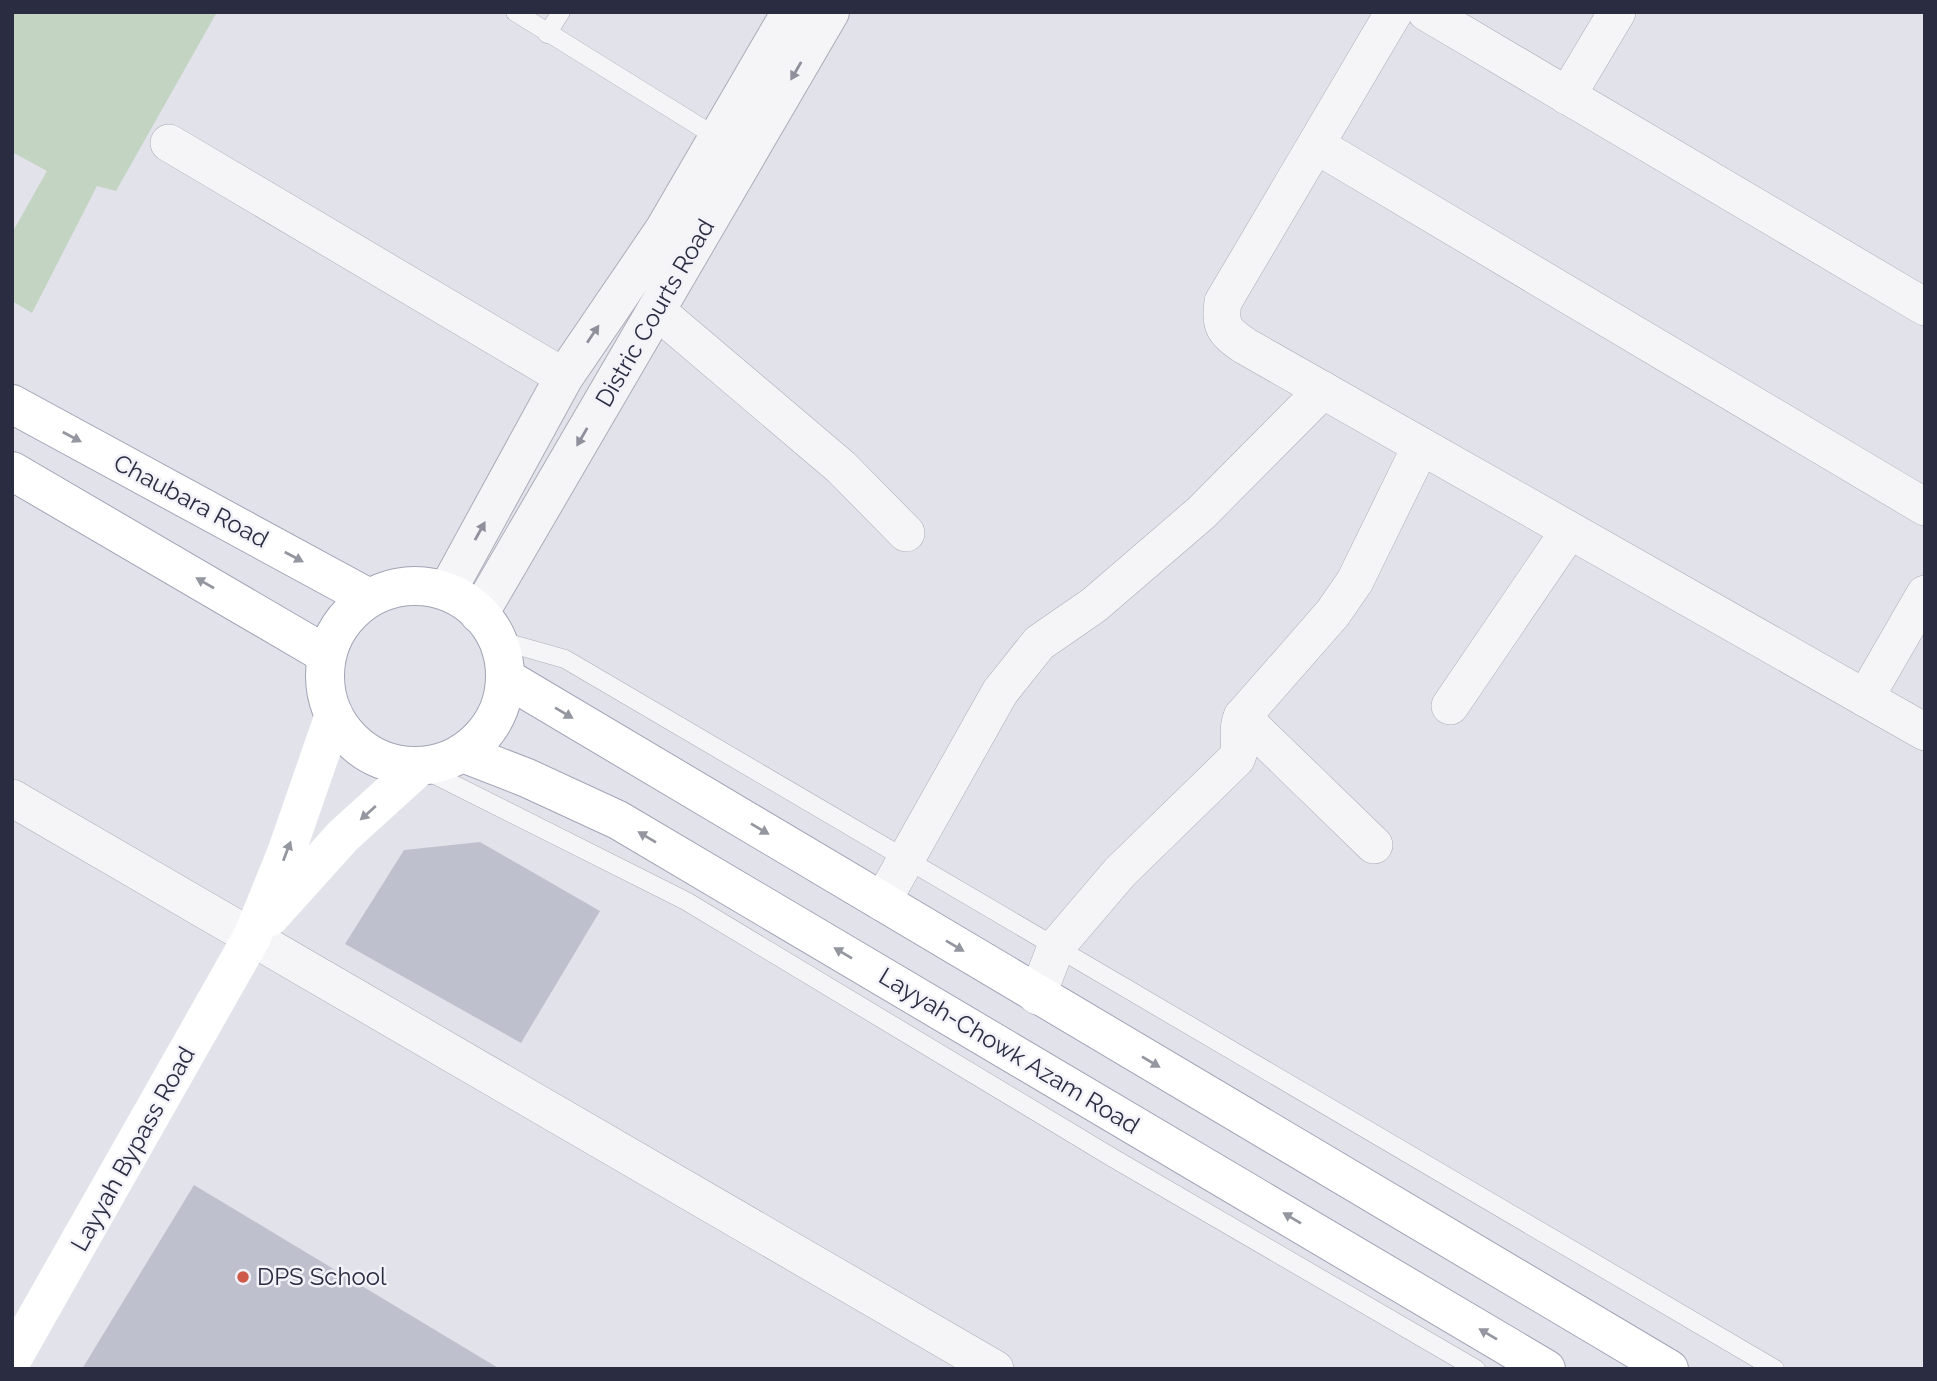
<svg xmlns="http://www.w3.org/2000/svg" width="1937" height="1381" viewBox="0 0 1937 1381" font-family="Raleway,sans-serif">
<style>
.green{fill:#c3d4c3}
.building{fill:#bfc0cd}
.lines{fill:none;stroke-linecap:round;stroke-linejoin:round}
.service-casing{stroke:#abacb8;stroke-width:19}
.minor-casing{stroke:#abacb8;stroke-width:38}
.tertiary-casing{stroke:#abacb8;stroke-width:40}
.primary-casing{stroke:#a1a4b6;stroke-width:40}
.service{stroke:#f5f5f8;stroke-width:18}
.minor{stroke:#f5f5f8;stroke-width:37}
.tertiary{stroke:#f5f5f8;stroke-width:38}
.secondary{stroke:#fff;stroke-width:38}
.primary{stroke:#fff;stroke-width:38}
.oneway{fill:#90909d}
.oneway2{fill:#9496a0}
.poi-dot{fill:#ce5948;stroke:#f2f2f8;stroke-width:2.5}
.labels{text-anchor:middle;stroke-width:5;stroke-linejoin:round;paint-order:stroke}
.street-label{font-size:24px;fill:#2a2c42;stroke:#f2f2f8}
.poi-label{font-size:24px;fill:#2a2c42;stroke:#f2f2f8;text-anchor:start}
</style>
<rect width="100%" height="100%" fill="#e2e3ea"/>
<path class="green" d="M12 12H217L116 191 97 186 32 313 12 301V233L47 171 12 152Z"/>
<g class="building">
<path d="M480 842 600 911 521 1043 345 944 404 850Z"/>
<path d="M194 1185 500 1369H82Z"/>
</g>
<g class="lines">
<g class="service-casing">
<g id="service">
<path d="M515 12 718 138"/>
<path d="M547 34 561 12"/>
<path d="M498 640 565 659 1775 1369"/>
<path d="M419 767 686 901 1113 1158 1476 1369"/>
</g>
</g>
<g class="minor-casing">
<g id="minor">
<path d="M1394 12 1223 302C1219 327 1225 332 1245 346L1925 732"/>
<path d="M1426 12 1925 307"/>
<path d="M1567 96 1617 12"/>
<path d="M169 143 564 377"/>
<path d="M1316 145 1925 507"/>
<path d="M656 310 841 467 906 533"/>
<path d="M1865 698 1925 594"/>
<path d="M1450 706 1569 531"/>
<path d="M1242 717 1374 845"/>
<path d="M12 798 995 1369"/>
<path d="M882 902 1000 692 1039 643 1094 605 1201 513 1323 390"/>
<path d="M1037 996 1056 947 1120 872 1236 759C1244 745 1235 732 1242 717L1333 613 1355 581 1421 446"/>
</g>
</g>
<g class="tertiary-casing">
<g id="tertiary">
<path d="M447 591 564 377 664 230 791 12"/>
<path d="M479 614 830 12"/>
</g>
</g>
<g class="primary-casing">
<g id="primary">
<path d="M12 404 369 598"/>
<path d="M12 471 327 655"/>
<circle cx="415" cy="676" r="90"/>
<path d="M506 678 1669 1369"/>
<path d="M463 753 527 778 618 820 1546 1369"/>
</g>
</g>
<use href="#service" class="service"/>
<use href="#minor" class="minor"/>
<use href="#tertiary" class="tertiary"/>
<g class="secondary">
<path d="M270 917 343 836 419 767"/>
<path d="M12 1360 252 937 286 853 334 715"/>
</g>
<use href="#primary" class="primary"/>
</g>
<defs><path id="oneway-solid" d="M-6-.8H1V-3.2L6.5 0L1 3.2V.8H-6Z" transform="scale(1.75)"/></defs>
<g class="oneway">
<use href="#oneway-solid" transform="translate(796 71) rotate(120)"/>
<use href="#oneway-solid" transform="translate(593 334) rotate(-56)"/>
<use href="#oneway-solid" transform="translate(582 437) rotate(120)"/>
<use href="#oneway-solid" transform="translate(480 531) rotate(-61)"/>
</g>
<g class="oneway2">
<use href="#oneway-solid" transform="translate(72 437) rotate(28)"/>
<use href="#oneway-solid" transform="translate(294 557) rotate(28)"/>
<use href="#oneway-solid" transform="translate(205 583) rotate(-150)"/>
<use href="#oneway-solid" transform="translate(564 713) rotate(31)"/>
<use href="#oneway-solid" transform="translate(368 813) rotate(138)"/>
<use href="#oneway-solid" transform="translate(760 829) rotate(31)"/>
<use href="#oneway-solid" transform="translate(647 837) rotate(-149)"/>
<use href="#oneway-solid" transform="translate(287 851) rotate(-69)"/>
<use href="#oneway-solid" transform="translate(955 946) rotate(31)"/>
<use href="#oneway-solid" transform="translate(843 953) rotate(-149)"/>
<use href="#oneway-solid" transform="translate(1151 1062) rotate(31)"/>
<use href="#oneway-solid" transform="translate(1292 1218) rotate(-149)"/>
<use href="#oneway-solid" transform="translate(1488 1334) rotate(-149)"/>
</g>
<circle class="poi-dot" cx="243" cy="1277" r="7"/>
<g class="labels">
<g class="street-label">
<text transform="translate(655 313) rotate(-60)" y="8">Distric Courts Road</text>
<text transform="translate(191 501) rotate(28)" y="8">Chaubara Road</text>
<text transform="translate(1009 1051) rotate(31)" y="8">Layyah-Chowk Azam Road</text>
<text transform="translate(133 1149) rotate(-61)" y="8">Layyah Bypass Road</text>
</g>
<g class="poi-label">
<text x="257" y="1285">DPS School</text>
</g>
</g>
<rect width="1937" height="1381" fill="none" stroke="#2a2c42" stroke-width="28"/>
</svg>
